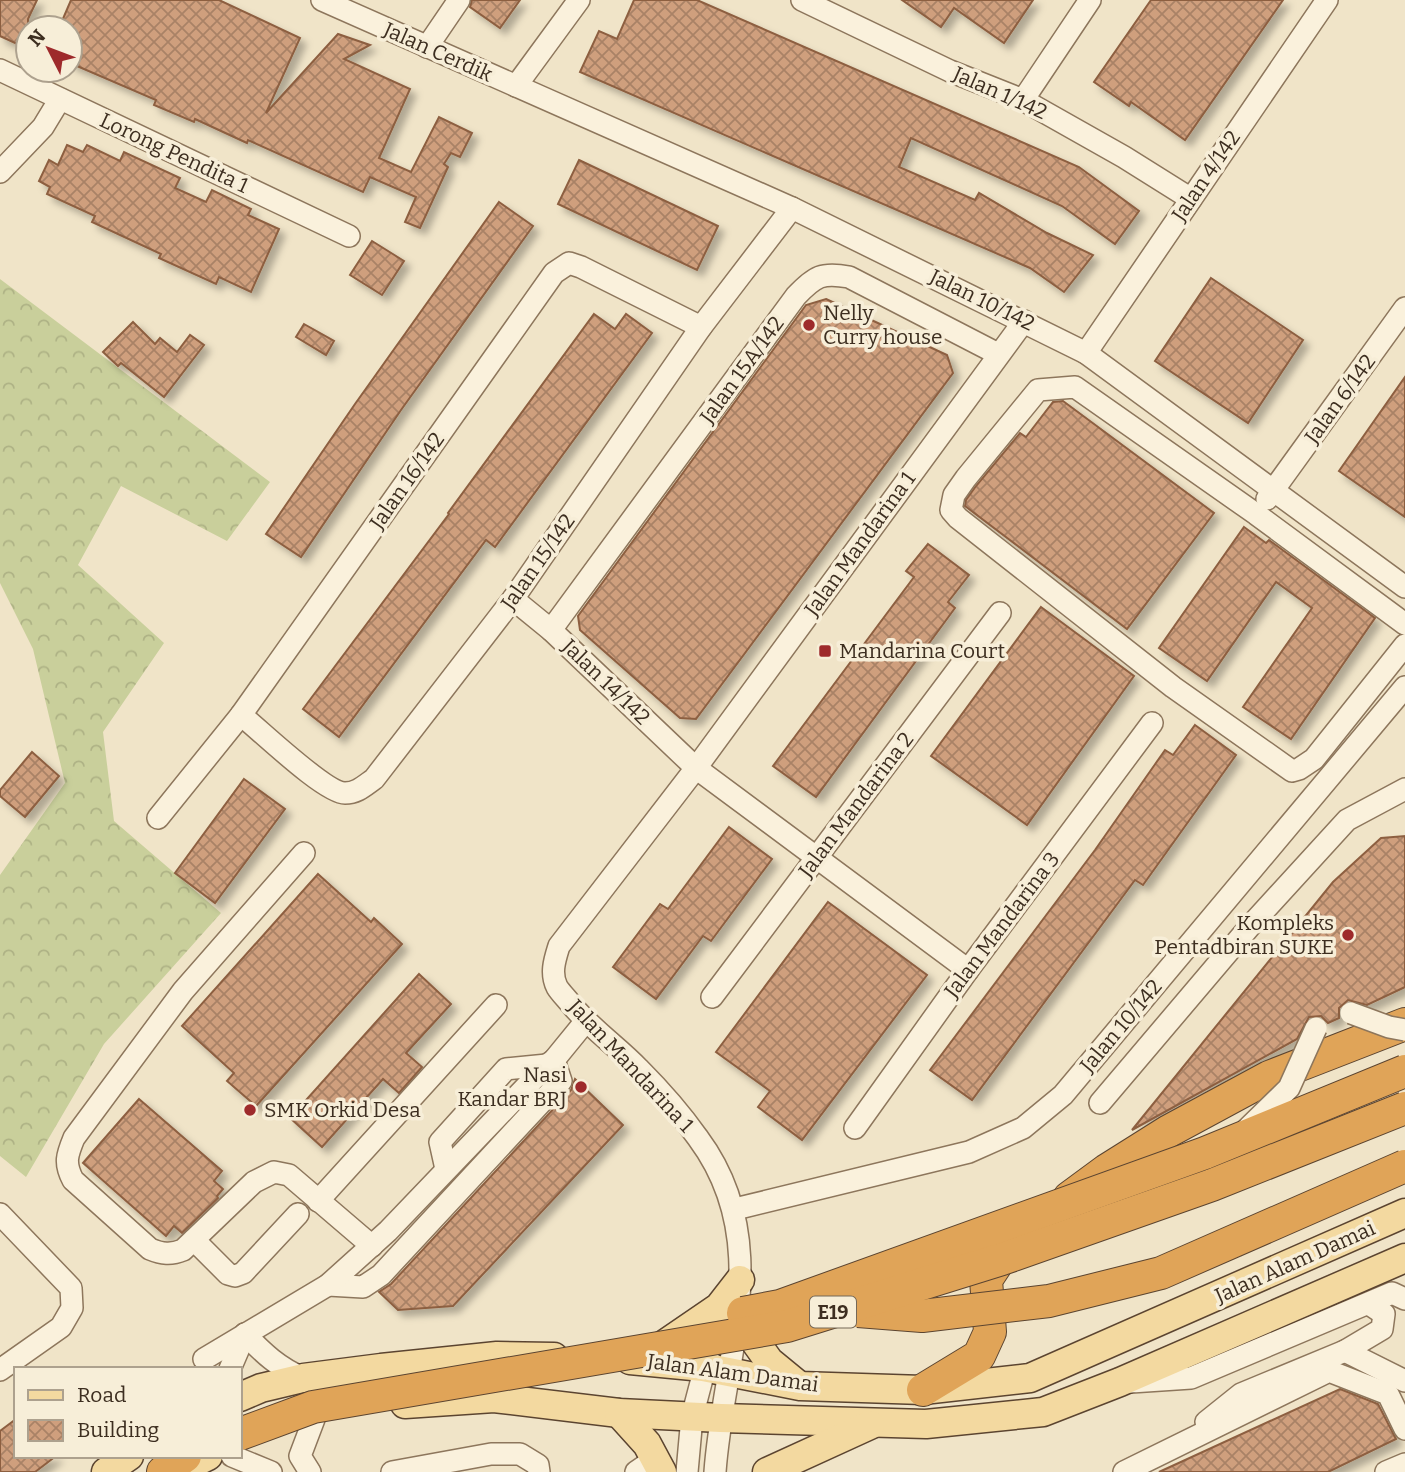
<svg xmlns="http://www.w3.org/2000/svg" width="1405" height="1472" viewBox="0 0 1405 1472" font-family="Bitter,serif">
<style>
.forest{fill:url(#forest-crowns)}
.building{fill:url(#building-cross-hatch);stroke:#8d5f41;stroke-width:2;filter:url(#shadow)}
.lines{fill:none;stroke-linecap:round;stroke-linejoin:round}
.minor-casing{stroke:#8d765c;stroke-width:24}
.major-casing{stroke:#5b4430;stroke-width:31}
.highway-casing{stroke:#5b4430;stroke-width:34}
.minor{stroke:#faf1dc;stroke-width:21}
.major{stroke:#f3d9a0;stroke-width:28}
.highway{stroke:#e0a458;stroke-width:32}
.minor-bridge-casing{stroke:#8d765c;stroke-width:24;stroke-linecap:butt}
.highway-bridge-casing{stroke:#5b4430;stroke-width:34;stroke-linecap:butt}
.minor-bridge{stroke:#faf1dc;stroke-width:21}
.highway-bridge{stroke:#e0a458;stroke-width:32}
.poi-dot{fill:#9e2a2b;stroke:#f7eed8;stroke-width:2.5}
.labels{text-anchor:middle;stroke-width:7;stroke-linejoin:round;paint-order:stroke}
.shield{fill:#f7eed8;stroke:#756857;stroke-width:2}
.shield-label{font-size:19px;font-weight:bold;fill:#3d2e20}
.street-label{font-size:21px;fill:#3d2e20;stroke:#f7eed8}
.poi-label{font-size:21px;fill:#3d2e20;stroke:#f7eed8;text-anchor:start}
</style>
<defs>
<pattern id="forest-crowns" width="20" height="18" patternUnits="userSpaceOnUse" patternTransform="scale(1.75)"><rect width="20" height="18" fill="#c9cf9b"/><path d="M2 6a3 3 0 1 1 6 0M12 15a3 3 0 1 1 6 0" fill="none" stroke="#aeb285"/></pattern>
<pattern id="building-cross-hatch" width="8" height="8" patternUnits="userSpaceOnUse" patternTransform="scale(1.75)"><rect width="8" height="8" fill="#cf9f7d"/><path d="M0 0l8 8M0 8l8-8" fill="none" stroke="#a98266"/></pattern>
<filter id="shadow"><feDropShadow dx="6" dy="6" stdDeviation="3.5" flood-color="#0004"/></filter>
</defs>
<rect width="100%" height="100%" fill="#f0e4c8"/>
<path class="forest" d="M0 279 270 482 227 541 121 486 78 565 164 643 103 732 114 821 221 913 104 1044 26 1177 0 1156V875L65 783 33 649 0 583Z"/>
<g class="building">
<path d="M0 0H37L28 19V49L0 36Z"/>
<path d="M71 0H219L300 38 266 113 338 34 370 45 344 59 410 89 379 158 411 172 439 117 472 133 460 157 451 153 444 164 448 167 420 228 405 222 416 197 370 177 363 192 248 140 247 143 195 119 194 122 154 105 156 100 70 63V28H59Z"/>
<path d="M472 0H520L500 28 470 7Z"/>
<path d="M634 0H697L1079 167 1139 211 1115 244 1062 206 911 138 899 167 975 200 979 193 1047 233 1093 255 1064 292 1030 268 580 72 599 31 617 39Z"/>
<path d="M902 0H1033L1004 43 954 8 941 27Z"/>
<path d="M1151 0H1283L1185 140 1131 102 1129 106 1094 82Z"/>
<path d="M67 145 83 152 87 145 120 161 124 152 180 178 175 188 206 202 212 190 251 209 248 215 279 229 251 292 219 277 216 284 159 258 161 254 92 222 95 216 47 194 50 187 39 181 49 160 58 165Z"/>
<path d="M579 160 718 226 697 270 558 204Z"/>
<path d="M499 202 533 226 401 410 301 557 266 534 355 404Z"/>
<path d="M372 241 404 261 382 295 350 275Z"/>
<path d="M1211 278 1303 340 1248 423 1155 361Z"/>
<path d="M826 299 947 355 953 373 696 719 680 718 580 630 578 616 806 305Z"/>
<path d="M594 314 615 329 626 314 652 333 495 547 486 540 339 737 303 709 449 514 448 513Z"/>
<path d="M133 322 155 344 160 338 177 352 190 335 204 345 164 397 121 363 118 366 103 352Z"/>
<path d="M304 324 334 341 326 355 296 337Z"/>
<path d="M1405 377V517L1339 471Z"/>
<path d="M1063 401 1214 513 1127 629 965 506 966 500 976 486 1020 433 1026 437 1053 402Z"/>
<path d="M1244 527 1266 543 1269 540 1375 618 1291 739 1243 707 1312 608 1276 582 1207 681 1159 648Z"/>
<path d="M928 544 969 575 948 602 955 608 816 797 773 766 914 577 906 571Z"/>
<path d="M1041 607 1134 676 1027 825 931 756Z"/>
<path d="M1195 725 1236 755 1143 885 1135 880 972 1100 930 1070 1095 850 1165 750 1173 755Z"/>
<path d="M32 752 59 776 25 817 0 796V790Z"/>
<path d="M244 779 285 809 215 903 175 873Z"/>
<path d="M729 827 772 859 711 941 703 936 656 999 613 967 660 904 668 909Z"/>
<path d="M1405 836V987L1367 1005 1348 1000 1339 1008V1018L1328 1023 1321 1016 1309 1017 1297 1039 1132 1130 1333 882 1381 838Z"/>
<path d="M318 874 371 922 374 918 402 944 256 1106 227 1081 234 1073 182 1026Z"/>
<path d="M828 902 927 975 802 1140 758 1107 770 1091 716 1052Z"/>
<path d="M419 974 451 1004 406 1053 422 1067 399 1093 383 1079 322 1147 290 1118Z"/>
<path d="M575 1079 623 1125 453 1306 398 1310 379 1292 391 1284 571 1090Z"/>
<path d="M139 1099 222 1171 214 1181 223 1189 217 1196 218 1198 182 1233 174 1226 166 1236 83 1163Z"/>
<path d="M1340 1389 1378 1404 1396 1439 1328 1472H1159Z"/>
<path d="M16 1419V1456H56L35 1472H0V1431Z"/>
</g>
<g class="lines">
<g class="minor-casing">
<g id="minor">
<path d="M322 0 792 208 1086 353 1405 587"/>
<path d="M802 0 950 71 1023 100 1124 157 1191 199"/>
<path d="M427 47 459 0"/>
<path d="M0 70 349 236"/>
<path d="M516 86 579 0"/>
<path d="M1023 100 1090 0"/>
<path d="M0 172 43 127 60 99"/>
<path d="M1086 353 1327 0"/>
<path d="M1267 499 1405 308"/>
<path d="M513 599 551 630 696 768 968 970"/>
<path d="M1405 624 1256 514 1075 387 1038 390 966 478 954 495 951 510 958 518 1173 687 1292 771 1299 769 1314 759 1405 645"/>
<path d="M551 630 796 296C815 276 822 272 849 277L998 354"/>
<path d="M241 715C260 730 325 793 345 793 357 793 364 786 374 779L513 599 701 327 792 208"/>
<path d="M158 818 241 715 554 273 569 263 581 267 701 327"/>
<path d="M304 853 183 991 74 1138C67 1155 64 1163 73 1180L150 1249C162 1254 171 1255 183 1250L254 1182 274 1172 289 1175 372 1246"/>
<path d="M712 997 1000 613"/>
<path d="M1100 1103 1251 925 1347 820 1405 789"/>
<path d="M855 1128 968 970 1152 723"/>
<path d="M446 1169 440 1142 506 1069 547 1065"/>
<path d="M318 1201 496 1005"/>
<path d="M735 1209 969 1152 1023 1128 1063 1095 1405 687"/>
<path d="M0 1214 71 1288 72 1308 61 1327 0 1370"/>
<path d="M194 1240 228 1274 235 1276 243 1273 298 1214"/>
<path d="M328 1285 363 1287 381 1275 561 1081 554 1060"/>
<path d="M245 1334C263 1353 279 1368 303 1378"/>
<path d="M1345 1351 1405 1381"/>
<path d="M204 1359 328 1285 388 1231 547 1065 554 1060 585 1022"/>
<path d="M230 1369 245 1334"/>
<path d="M1131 1382 1191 1378 1392 1293 1405 1299"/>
<path d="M1206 1422 1241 1394 1345 1351 1382 1329 1384 1314 1369 1304"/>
<path d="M232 1456 271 1472"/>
<path d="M310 1472 300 1456 314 1419"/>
<path d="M392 1472 491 1454H520L538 1465 539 1472"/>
<path d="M636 1472 655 1459"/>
<path d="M687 1472 692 1417 708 1356"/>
<path d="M715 1472C723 1357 776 1243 698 1138 681 1114 660 1090 639 1069 617 1046 591 1029 570 1003 566 998 560 992 557 987 550 973 555 959 559 946L696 768 1024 321"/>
<path d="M1124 1472 1329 1371 1388 1394 1405 1429"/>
<path d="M1386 1472 1405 1464"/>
</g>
</g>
<g class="major-casing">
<g id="major">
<path d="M739 1319 769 1361 797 1384"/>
<path d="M662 1346 719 1307 740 1280"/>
<path d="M630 1360 703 1367 800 1386 923 1390 1030 1378 1405 1213"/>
<path d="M240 1397 261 1388 303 1378 381 1368 497 1356 554 1357"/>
<path d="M405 1404 494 1398 619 1413 721 1418 926 1424 1043 1412 1120 1382 1405 1258"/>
<path d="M619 1413 647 1444 662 1472"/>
<path d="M106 1472 129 1456"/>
<path d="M175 1472 208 1456"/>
<path d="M767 1472 870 1425"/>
</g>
</g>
<g class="highway-casing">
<g id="highway">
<path d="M1069 1198 1107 1170 1169 1131 1269 1077 1405 1024"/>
<path d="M923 1390 979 1356 990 1332 986 1280 1009 1245"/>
<path d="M163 1472 185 1456"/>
</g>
</g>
<use href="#minor" class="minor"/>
<use href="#major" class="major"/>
<use href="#highway" class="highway"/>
<g class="minor-bridge-casing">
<g id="minor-bridge">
<path d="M1351 1013 1389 1027 1405 1030"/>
<path d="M1246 1130 1289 1088 1316 1028"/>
</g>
</g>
<g class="highway-bridge-casing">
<g id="highway-bridge">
<path d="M858 1311 922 1316 1049 1301 1161 1273 1405 1166"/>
<path d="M743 1313 780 1306 1205 1153 1405 1071"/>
<path d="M240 1434 313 1407 787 1326 1002 1259 1212 1185 1405 1108"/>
</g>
</g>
<use href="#minor-bridge" class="minor-bridge"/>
<use href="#highway-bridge" class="highway-bridge"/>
</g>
<g class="poi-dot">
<circle cx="809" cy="325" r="7"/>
<rect x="818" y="644" width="14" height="14" rx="3.5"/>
<circle cx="1348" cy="935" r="7"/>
<circle cx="581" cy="1087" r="7"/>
<circle cx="250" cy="1110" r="7"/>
</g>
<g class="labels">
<rect class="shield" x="810" y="1296.5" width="46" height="31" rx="5"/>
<g class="shield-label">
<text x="833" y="1319">E19</text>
</g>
<g class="street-label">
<text transform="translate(438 52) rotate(24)" y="7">Jalan Cerdik</text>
<text transform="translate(1000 93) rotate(24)" y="7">Jalan 1/142</text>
<text transform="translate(174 153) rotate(25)" y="7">Lorong Pendita 1</text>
<text transform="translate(1206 176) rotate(-56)" y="7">Jalan 4/142</text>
<text transform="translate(982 300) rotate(26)" y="7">Jalan 10/142</text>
<text transform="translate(742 370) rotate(-54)" y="7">Jalan 15A/142</text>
<text transform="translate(1340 399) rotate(-54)" y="7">Jalan 6/142</text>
<text transform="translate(407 481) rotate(-55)" y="7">Jalan 16/142</text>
<text transform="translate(860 544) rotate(-54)" y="7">Jalan Mandarina 1</text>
<text transform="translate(538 562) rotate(-55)" y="7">Jalan 15/142</text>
<text transform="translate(606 682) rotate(44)" y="7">Jalan 14/142</text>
<text transform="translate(856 805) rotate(-53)" y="7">Jalan Mandarina 2</text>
<text transform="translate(1002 925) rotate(-53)" y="7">Jalan Mandarina 3</text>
<text transform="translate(1121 1026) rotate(-50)" y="7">Jalan 10/142</text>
<text transform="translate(631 1066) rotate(47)" y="7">Jalan Mandarina 1</text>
<text transform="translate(1295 1262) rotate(-24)" y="7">Jalan Alam Damai</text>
<text transform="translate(733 1373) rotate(8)" y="7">Jalan Alam Damai</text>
</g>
<g class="poi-label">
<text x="823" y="320">Nelly<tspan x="823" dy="24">Curry house</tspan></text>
<text x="839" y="658">Mandarina Court</text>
<text x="1334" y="930" text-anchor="end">Kompleks<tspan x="1334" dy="24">Pentadbiran SUKE</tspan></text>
<text x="567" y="1082" text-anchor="end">Nasi<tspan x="567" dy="24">Kandar BRJ</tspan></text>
<text x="264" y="1117">SMK Orkid Desa</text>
</g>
</g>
<rect x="14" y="1367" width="228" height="91" fill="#f7eed8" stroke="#ada18e" stroke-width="2"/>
<rect x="28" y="1390" width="35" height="10" fill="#f3d9a0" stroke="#ada18e" stroke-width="2"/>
<text x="77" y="1402" font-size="21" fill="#3d2e20">Road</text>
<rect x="28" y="1420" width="35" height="21" fill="url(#building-cross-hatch)" stroke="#ada18e" stroke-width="2"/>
<text x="77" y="1437" font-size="21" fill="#3d2e20">Building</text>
<g transform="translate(49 49) rotate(312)"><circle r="33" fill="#f7eed8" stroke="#ada18e" stroke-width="2"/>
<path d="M0-5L12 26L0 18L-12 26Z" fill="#9e2a2b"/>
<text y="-10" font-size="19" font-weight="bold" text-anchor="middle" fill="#3d2e20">N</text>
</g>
</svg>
